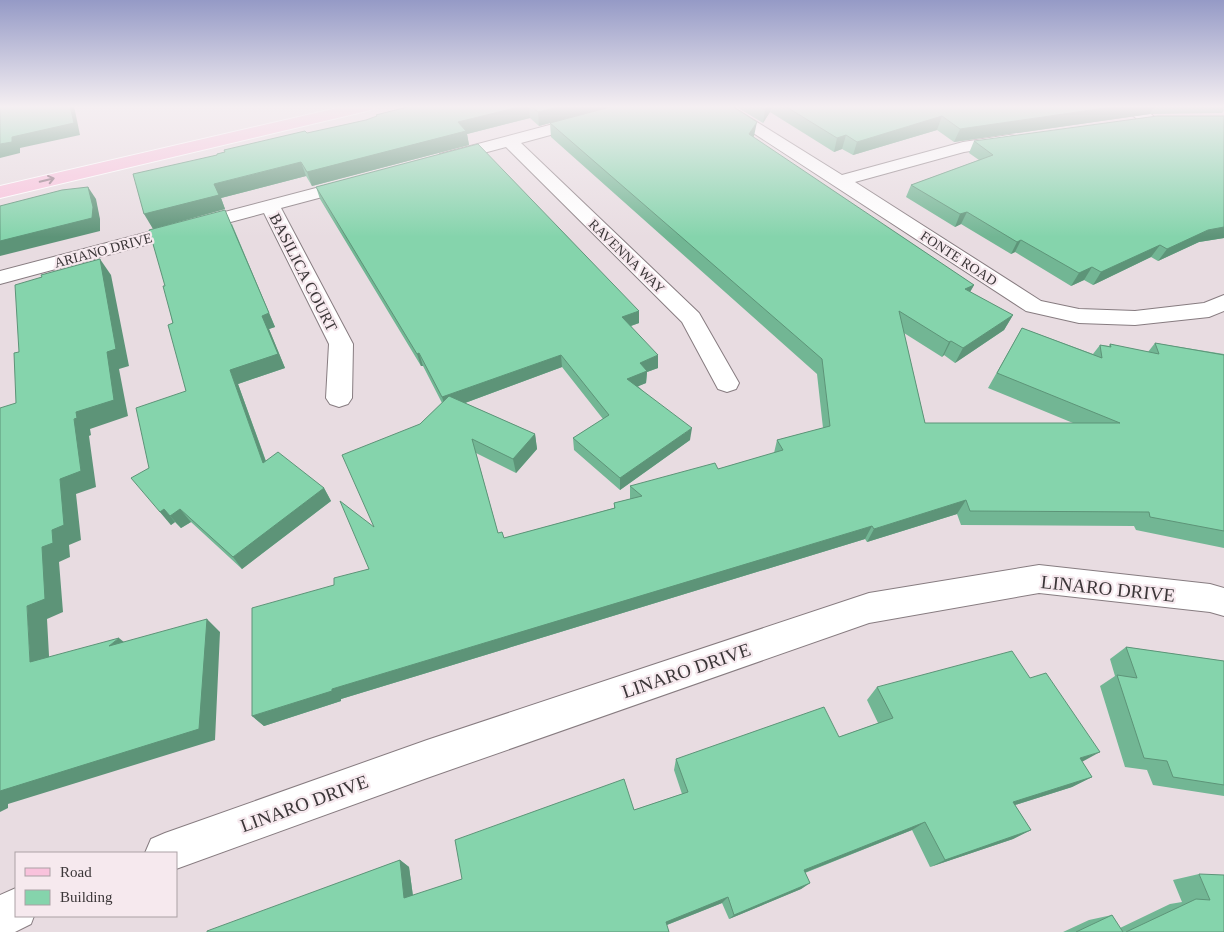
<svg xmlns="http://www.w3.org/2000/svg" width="1224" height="932" viewBox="0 0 1224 932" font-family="Georgia,serif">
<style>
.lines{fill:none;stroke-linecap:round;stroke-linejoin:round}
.minor-casing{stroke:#877c80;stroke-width:2}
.major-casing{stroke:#fff;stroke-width:2}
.minor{fill:#fff;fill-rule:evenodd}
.major{fill:#f9c2dc;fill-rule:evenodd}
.wall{fill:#72b694}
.shaded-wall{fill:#5d9478}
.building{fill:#85d4ac;stroke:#5d9478}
.oneway{stroke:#907582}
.labels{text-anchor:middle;stroke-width:4.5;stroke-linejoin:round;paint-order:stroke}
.far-street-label{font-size:14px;fill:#3b3638;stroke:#f6e9ee}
.street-label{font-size:16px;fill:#3b3638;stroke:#f6e9ee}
.near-street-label{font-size:19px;fill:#3b3638;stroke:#f6e9ee}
</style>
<rect width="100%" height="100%" fill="#e8dce1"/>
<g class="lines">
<g class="minor-casing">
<g id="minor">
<path d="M621 106H648L646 109 521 143 699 313 739 383 736 389 727 392 718 389 682 322 506 147 446 163 440 162 437 158 440 154Z"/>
<path d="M712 106H731L842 175 963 142 1009 135 1015 136 1017 140 1015 144 964 152 855 182 1041 301 1079 309 1135 311 1204 303 1224 295V311L1209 317 1135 325 1079 323 1026 311Z"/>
<path d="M1125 106H1143L1158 121 1156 124C1143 127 1132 116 1125 106Z"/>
<path d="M354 178 360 179 363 183 360 187 281 208 353 344 352 398 348 404 339 407 330 404 326 398 329 344 264 213 0 284V271Z"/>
<path d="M1039 565 1210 584 1224 588V616L1210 612 1039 593 869 623 427 778 176 869V853H145L151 839 165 833 427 740 869 593Z"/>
<path d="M16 888V916H34L31 924 15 932H0V895Z"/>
</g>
</g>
<g class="major-casing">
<path id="major" d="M346 106H375L373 109 367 111 0 198V186Z"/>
</g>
<use href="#minor" class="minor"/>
<use href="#major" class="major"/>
</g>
<g class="wall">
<path d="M411 106H613L539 126 530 118 467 134 469 145 312 186 306 176 221 198 225 209 153 229 217 155 366 120 376 117V115Z"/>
<path d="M735 106H1224V110L1222 113 1150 114 954 142 937 130 853 155 842 149 834 152 770 112 763 123Z"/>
<path d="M1224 116V238L1199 242 1158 261 1151 257 1093 285 1084 280 1071 286 1015 252 1011 254 961 224 955 227 906 197 911 185 979 160 969 153 974 141Z"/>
<path d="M550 123 754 136 753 138 974 285 970 292 1013 315 1004 330 955 363 944 355 942 357 904 333 925 423H1073L988 388 1022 328 1093 354 1100 345 1109 346 1110 344 1148 352 1155 343 1224 354V548L1136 530 1134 526 961 525 957 514 867 542 865 539 341 699V701L264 726 252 716 334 585 369 569 374 527 420 424 442 403 423 366H421L320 199 316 187 639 311V323L631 326 658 368 647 372 646 383 638 386 690 440 620 490 574 450 573 438 603 419 562 367 465 403 535 434 537 449 516 473 476 453 498 533 504 538 614 508V503L630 499V486L718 469 774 453 777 440 823 428 817 374 551 137Z"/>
<path d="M232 224 275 327 269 329 285 368 238 384 266 461 324 488 331 501 242 569 191 522 181 528 175 522 171 525 160 512 149 468 186 391 165 286Z"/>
<path d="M1126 647 1224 661V796L1153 785 1147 770 1125 767 1100 686 1115 676 1110 659Z"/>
<path d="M877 687 1082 762 1092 777 1072 787 1015 805 1031 830 1013 839 930 867 912 830 805 873 810 883 801 889 729 919 722 903 667 925 207 932 400 860 409 867 413 896 462 879 634 810 682 794 674 770 676 759 839 737 878 723 867 700Z"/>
<path d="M1199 874 1224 932H1063L1089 920 1112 915 1120 928 1170 904 1182 902 1173 880Z"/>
</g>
<g class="shaded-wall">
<path d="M70 106H74L80 135 20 148V153L0 158V144L12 137Z"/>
<path d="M523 106H529L530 118 467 134 469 145 312 186 307 172 458 122Z"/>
<path d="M562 106H613L539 126 538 112Z"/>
<path d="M767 106H771L770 112 763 123 765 110Z"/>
<path d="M1119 106H1154L1150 114 954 142 960 129Z"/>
<path d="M942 116 937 130 853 155 857 142Z"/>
<path d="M757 122 754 136 746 148 749 134Z"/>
<path d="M846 135 842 149 834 152 837 138Z"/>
<path d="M301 162 306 176 221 198 225 209 153 229 144 214 214 184Z"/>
<path d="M88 187 96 199 100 219V231L0 256V241Z"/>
<path d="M225 210 275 327 269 329 285 368 238 384 271 476 263 463 230 370 262 316Z"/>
<path d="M967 212 961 224 955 227 960 214Z"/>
<path d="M1224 227V238L1199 242 1158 261 1167 249 1208 230Z"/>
<path d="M1021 240 1015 252 1011 254 1017 242Z"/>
<path d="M1160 245 1151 257 1093 285 1101 272Z"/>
<path d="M100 259 111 275 129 366 119 369 128 416 90 429 91 435 89 436 96 487 76 494 81 540 69 545 70 557 59 562 63 612 47 619 50 674 30 662 27 606 42 547 52 530 60 479 76 412 107 352Z"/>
<path d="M1092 267 1084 280 1071 286 1079 273Z"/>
<path d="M974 285 966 299 965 289Z"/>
<path d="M639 311V323L622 329V317Z"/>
<path d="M1013 315 1004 330 955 363 963 348Z"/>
<path d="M951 341 944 355 942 357 949 342Z"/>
<path d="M419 353 423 366H421L417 354Z"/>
<path d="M561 355 562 367 446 410 442 397Z"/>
<path d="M658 355V368L647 372 646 383 627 391V379L640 363Z"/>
<path d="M692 428 690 440 620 490V478Z"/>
<path d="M535 434 537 449 516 473 513 459Z"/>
<path d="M324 488 331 501 242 569 233 557Z"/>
<path d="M966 500 957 514 867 542 874 529Z"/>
<path d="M164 509 175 522 171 525 160 512Z"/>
<path d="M180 509 191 522 181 528 170 516Z"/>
<path d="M872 526 865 539 341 699V701L264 726 252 716 332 689Z"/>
<path d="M207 619 220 632 215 740 8 804V808L0 812V791Z"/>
<path d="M119 638 135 651 109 646Z"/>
<path d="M1100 752 1080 763V758Z"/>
<path d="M1092 777 1072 787 996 811 1013 802Z"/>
<path d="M925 822 912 830 796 876 804 870Z"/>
<path d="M1031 830 1013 839 930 867 945 860Z"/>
<path d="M400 860 409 867 414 904 404 898Z"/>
<path d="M810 883 801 889 729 919 734 915Z"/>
<path d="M728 897 722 903 664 926 666 922Z"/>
</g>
<g class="building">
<path d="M0 106H70L74 123 12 137V142L0 144Z"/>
<path d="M411 106H523L458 122 466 131 307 172 301 162 214 184 219 195 144 214 133 174 217 155V154L225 152 224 150 305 131 307 133 366 120 377 116 376 115Z"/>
<path d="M531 106H562L538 112Z"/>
<path d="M614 106H732L757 122 749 134 974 285 965 289 1013 315 963 348 951 341 949 342 899 311 925 423H1120L997 373 1022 328 1102 358 1100 345 1111 347 1110 344 1159 354 1155 343 1224 355V531L1150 517 1149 512 970 511 966 500 874 529 872 526 332 689V691L252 716V608L334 585V578L369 569 340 501 374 527 342 455 420 424 449 396 535 434 513 459 472 439 498 533 502 532 504 538 615 508 614 503 642 496 630 486 715 463 718 469 783 450 777 440 830 426 822 359 550 123Z"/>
<path d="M759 106H767L765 110Z"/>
<path d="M785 106H1119L960 129 942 116 857 142 846 135 837 138Z"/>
<path d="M1157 116H1224V227L1208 230 1167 249 1160 245 1101 272 1092 267 1079 273 1021 240 1017 242 967 212 960 214 911 185 993 155 974 141Z"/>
<path d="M478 144 639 311 622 317 658 355 640 363 647 371 627 379 692 428 620 478 573 438 609 415 561 355 442 397 419 353 417 354 316 187Z"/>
<path d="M88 187 93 207 92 218 0 241V206L62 190Z"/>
<path d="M225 210 269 313 262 316 278 354 230 370 263 463 278 452 324 488 233 557 180 509 170 516 164 509 160 512 131 478 149 468 136 408 186 391 168 325 173 323 163 286H165L149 230Z"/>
<path d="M100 259 116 349 107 352 114 400 76 412 77 418 74 419 81 471 60 479 64 525 52 530 53 543 42 547 45 599 27 606 30 662 119 638 109 646 207 619 199 729 0 791V408L16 403 14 353 19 352 15 285 42 277 41 275Z"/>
<path d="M1126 647 1224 661V785L1173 777 1167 761 1144 758 1117 675 1137 678Z"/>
<path d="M1012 651 1030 678 1046 673 1100 752 1080 758 1092 777 1013 802 1031 830 945 860 925 822 804 870 810 883 734 915 728 897 666 922 669 932H207V931L400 860 404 898 462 879 455 840 624 779 634 810 688 792 676 759 824 707 839 737 893 718 877 687Z"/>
<path d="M1199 874 1224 875V932H1126L1196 899 1210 900Z"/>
<path d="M1112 915 1123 932H1076Z"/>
</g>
<defs><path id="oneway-shaft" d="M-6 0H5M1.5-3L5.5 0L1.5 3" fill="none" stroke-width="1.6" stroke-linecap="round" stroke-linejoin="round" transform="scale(1.25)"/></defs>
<use class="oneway" href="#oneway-shaft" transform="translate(47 180) rotate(-13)"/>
<linearGradient id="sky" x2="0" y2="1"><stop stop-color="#959ac6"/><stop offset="0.45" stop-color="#f5eff2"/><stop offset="1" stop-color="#f5eff2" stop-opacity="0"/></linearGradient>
<rect width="1224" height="237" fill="url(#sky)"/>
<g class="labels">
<g class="far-street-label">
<text transform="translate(103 250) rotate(-15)" y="5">ARIANO DRIVE</text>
<text transform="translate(627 256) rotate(44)" y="5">RAVENNA WAY</text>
<text transform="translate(959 258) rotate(33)" y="5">FONTE ROAD</text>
</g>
<g class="street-label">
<text transform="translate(304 272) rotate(63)" y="6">BASILICA COURT</text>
</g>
<g class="near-street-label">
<text transform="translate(1108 588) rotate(6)" y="7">LINARO DRIVE</text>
<text transform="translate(686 670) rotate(-19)" y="7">LINARO DRIVE</text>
<text transform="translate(304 803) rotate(-20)" y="7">LINARO DRIVE</text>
</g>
</g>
<rect x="15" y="852" width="162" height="65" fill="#f6e9ee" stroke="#aba1a5"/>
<rect x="25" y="868" width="25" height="8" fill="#f9c2dc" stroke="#aba1a5"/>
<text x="60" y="877" font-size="15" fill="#3b3638">Road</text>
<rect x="25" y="890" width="25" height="15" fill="#85d4ac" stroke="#aba1a5"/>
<text x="60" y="902" font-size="15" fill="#3b3638">Building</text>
</svg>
